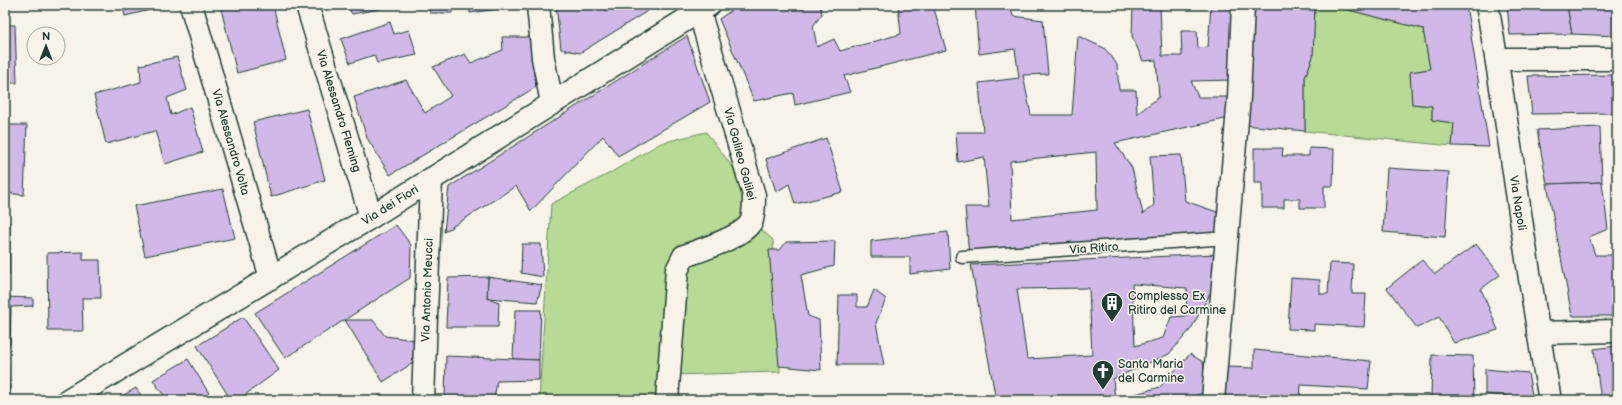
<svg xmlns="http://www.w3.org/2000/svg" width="1622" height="405" viewBox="0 0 1622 405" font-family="'Balsamiq Sans',sans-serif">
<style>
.green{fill:#b7da94;stroke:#6b8c64}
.building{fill:#d0b9e8;stroke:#1f3d34;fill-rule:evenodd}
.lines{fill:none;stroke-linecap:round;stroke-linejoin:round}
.lane-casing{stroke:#1f3d34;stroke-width:15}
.street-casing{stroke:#1f3d34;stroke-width:25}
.lane{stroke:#f7f3e8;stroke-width:12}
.street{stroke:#f7f3e8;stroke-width:22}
.labels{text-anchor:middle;stroke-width:3;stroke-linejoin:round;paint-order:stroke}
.street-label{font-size:12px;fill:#1f3d34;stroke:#f7f3e8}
.poi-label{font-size:12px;fill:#1f3d34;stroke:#f7f3e8;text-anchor:start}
</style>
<rect width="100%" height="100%" fill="#f7f3e8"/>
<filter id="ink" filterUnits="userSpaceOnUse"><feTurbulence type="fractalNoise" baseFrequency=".025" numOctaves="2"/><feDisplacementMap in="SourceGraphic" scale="8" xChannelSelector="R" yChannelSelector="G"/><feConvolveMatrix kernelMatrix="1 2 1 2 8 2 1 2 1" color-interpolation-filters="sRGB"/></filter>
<g filter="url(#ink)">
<g class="green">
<path d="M1315 5H1329L1423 29 1430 69 1410 72 1412 104 1432 106V120L1454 123 1452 146 1305 131V77L1313 57Z"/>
<path d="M706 132 754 195 751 220 773 240 780 372 669 375 667 400H539L551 204 610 173 661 143Z"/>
</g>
<g class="building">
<path d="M122 5H162L163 7 125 16Z"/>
<path d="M220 5H273L286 60 237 73Z"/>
<path d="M347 5H401L352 14Z"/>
<path d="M428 5H452V13H430Z"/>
<path d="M469 5H525L470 13Z"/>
<path d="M556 5H605L606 12 616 5H657L580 53 561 49Z"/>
<path d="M739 5H820L822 14 813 26 817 47 834 39 840 51 901 34 898 5H933L946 50 844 76 850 92 795 105 793 93 754 101 719 19Z"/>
<path d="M975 5H1010L1013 16 1043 20 1048 74 1023 75 1031 115H1072L1078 36 1104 48 1112 57 1117 65 1119 90H1136L1137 114 1159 97 1156 60 1143 61 1132 36 1133 7 1135 5H1160L1162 56H1182L1181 31H1197L1198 48 1208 47 1211 5H1235L1233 80 1191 81 1198 97H1227L1229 118 1115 143 1132 168 1143 214 1154 205 1150 156 1181 155 1185 201 1220 213 1216 234 969 256 965 207H989L984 157 958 162 956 132H983L979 83 1019 78 1015 49 979 54ZM1096 152 1097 210 1012 219 1010 161Z"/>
<path d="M1249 5H1315L1313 57 1305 77V131L1245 125Z"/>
<path d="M1329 5H1466L1489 147 1452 146 1454 123 1432 120V106L1412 104 1410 72 1430 69 1423 29Z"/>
<path d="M1507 5H1567L1572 34 1510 35Z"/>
<path d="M1567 5H1617V36L1572 34Z"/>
<path d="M390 22 394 34 409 30 417 55 377 63 374 55 350 63 341 39Z"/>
<path d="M5 25H15L17 83H5Z"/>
<path d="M687 36 710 102 618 156 603 136 531 211 516 186 444 232 449 187Z"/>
<path d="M502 37H529L536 87 390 175 367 138 354 97 406 80 425 113 451 96 433 67 465 54 471 63 503 50Z"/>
<path d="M177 57 187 90 167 98 171 115 190 107 203 152 165 164 155 131 106 144 94 95 141 82 140 65Z"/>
<path d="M1617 75V113L1532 114 1528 76Z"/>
<path d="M307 109 325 180 271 197 253 122Z"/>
<path d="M5 125H27L24 195 5 193Z"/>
<path d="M1600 127 1602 182 1547 184 1537 130Z"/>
<path d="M826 138 843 192 795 204 789 184 776 192 766 159Z"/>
<path d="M1254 148H1283L1282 156H1309V148L1334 149 1333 186H1324V208H1300V199H1284V208H1262V183H1254Z"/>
<path d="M1387 168 1449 172 1445 237 1383 232Z"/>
<path d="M1602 182 1608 229 1589 237 1595 255H1617V316H1572L1547 184Z"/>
<path d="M223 189 235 238 145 256 134 206Z"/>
<path d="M5 223 10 224 9 274 5 273Z"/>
<path d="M396 225 411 245 410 278 285 358 255 313Z"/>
<path d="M948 232 950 269 910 274V257H871V241Z"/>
<path d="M835 241 834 266 801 275 808 316 819 320 821 370 779 366 769 250H780L786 242Z"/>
<path d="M522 244H541L543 277 521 273Z"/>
<path d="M1476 244 1500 275 1481 289 1498 330 1454 343 1439 317 1417 328 1387 288 1422 260 1435 274Z"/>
<path d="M83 252V260H100L101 298H82L83 331H48L47 253Z"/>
<path d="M1217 254 1213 288 1191 329 1169 354 1113 379 1115 400 1160 387 1190 354 1203 362 1207 391 1184 400H996L971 265ZM1132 284 1187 288 1186 316 1171 317 1163 338 1135 346ZM1089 288 1092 355 1027 359 1017 289Z"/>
<path d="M1330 263 1353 264 1352 294H1366L1364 327 1314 324V330L1288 329 1291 278 1320 280V294H1328Z"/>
<path d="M488 277 542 285 537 302 487 298Z"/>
<path d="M488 277 487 298 499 302 498 327H446L448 278Z"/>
<path d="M874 290 886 299 876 323 884 365H837L839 295H857V307H867Z"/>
<path d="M5 297 33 298V306L11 307 10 344H5Z"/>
<path d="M515 310H541L539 360 513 359Z"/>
<path d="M243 317 279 370 238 400H231L197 346Z"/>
<path d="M345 320H373L385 336 415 340 416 361 383 382Z"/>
<path d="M1617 346V400H1601L1594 349Z"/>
<path d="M1254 350 1371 361 1368 389 1301 385 1300 400H1224L1227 367 1254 368Z"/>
<path d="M1432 355 1473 356 1474 400H1431Z"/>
<path d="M446 356 539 360V380L497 381 494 400H445Z"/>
<path d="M188 359 213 400H167L153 380Z"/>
<path d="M5 365H8L10 400H5Z"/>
<path d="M1485 369 1528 373 1533 400H1508L1507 396 1485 394Z"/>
<path d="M136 388 144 400H115Z"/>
<path d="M382 394 386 400H371Z"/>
</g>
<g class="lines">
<g class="lane-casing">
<path id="lane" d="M962 257 1227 238"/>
</g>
<g class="street-casing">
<g id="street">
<path d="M191 5 271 278"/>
<path d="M307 5 371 217"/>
<path d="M538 5 543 58 552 103"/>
<path d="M1487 5C1511 136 1526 269 1550 400"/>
<path d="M1497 59H1617"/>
<path d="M1538 333 1617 331"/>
<path d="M68 400 371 217 709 5"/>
<path d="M423 400 431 179"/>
<path d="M667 400 677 270 684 256C701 250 746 236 752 220 754 212 754 203 754 195L699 11"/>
<path d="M1213 400 1239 97 1243 5"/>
</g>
</g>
<use href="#lane" class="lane"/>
<use href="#street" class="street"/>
</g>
</g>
<defs>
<g id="building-pin" transform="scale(1.15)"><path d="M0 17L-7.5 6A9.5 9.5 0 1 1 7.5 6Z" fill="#1f3d34" stroke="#f7f3e8"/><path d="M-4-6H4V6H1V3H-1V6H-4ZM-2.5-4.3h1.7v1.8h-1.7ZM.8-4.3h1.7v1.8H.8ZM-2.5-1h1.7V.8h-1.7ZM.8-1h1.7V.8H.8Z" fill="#fff"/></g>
<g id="church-pin" transform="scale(1.15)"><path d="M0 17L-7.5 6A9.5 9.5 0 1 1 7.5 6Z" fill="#1f3d34" stroke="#f7f3e8"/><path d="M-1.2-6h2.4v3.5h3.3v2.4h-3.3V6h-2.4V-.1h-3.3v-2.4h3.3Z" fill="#fff"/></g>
</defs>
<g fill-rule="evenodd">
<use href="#building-pin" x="1112" y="303"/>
<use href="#church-pin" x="1103" y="371"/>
</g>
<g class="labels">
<g class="street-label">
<text transform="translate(339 111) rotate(73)" y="4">Via Alessandro Fleming</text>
<text transform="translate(231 142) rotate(74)" y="4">Via Alessandro Volta</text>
<text transform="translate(740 154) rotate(75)" y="4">Via Galileo Galilei</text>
<text transform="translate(1518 203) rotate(81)" y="4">Via Napoli</text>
<text transform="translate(390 205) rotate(-32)" y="4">Via dei Fiori</text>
<text transform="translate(1094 248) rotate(-4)" y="4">Via Ritiro</text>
<text transform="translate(427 290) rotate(-88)" y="4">Via Antonio Meucci</text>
</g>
<g class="poi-label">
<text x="1128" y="300">Complesso Ex<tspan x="1128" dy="14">Ritiro del Carmine</tspan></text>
<text x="1118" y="368">Santa Maria<tspan x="1118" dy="14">del Carmine</tspan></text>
</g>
</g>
<rect width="1622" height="405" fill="none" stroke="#f7f3e8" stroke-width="20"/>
<rect x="10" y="10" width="1602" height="385" fill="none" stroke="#1f3d34" stroke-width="1.5" filter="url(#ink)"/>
<g transform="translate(46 46)"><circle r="19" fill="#f7f3e8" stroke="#a1aaa0"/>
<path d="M0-3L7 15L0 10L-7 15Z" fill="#1f3d34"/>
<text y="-6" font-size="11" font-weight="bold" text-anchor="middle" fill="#1f3d34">N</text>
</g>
</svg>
